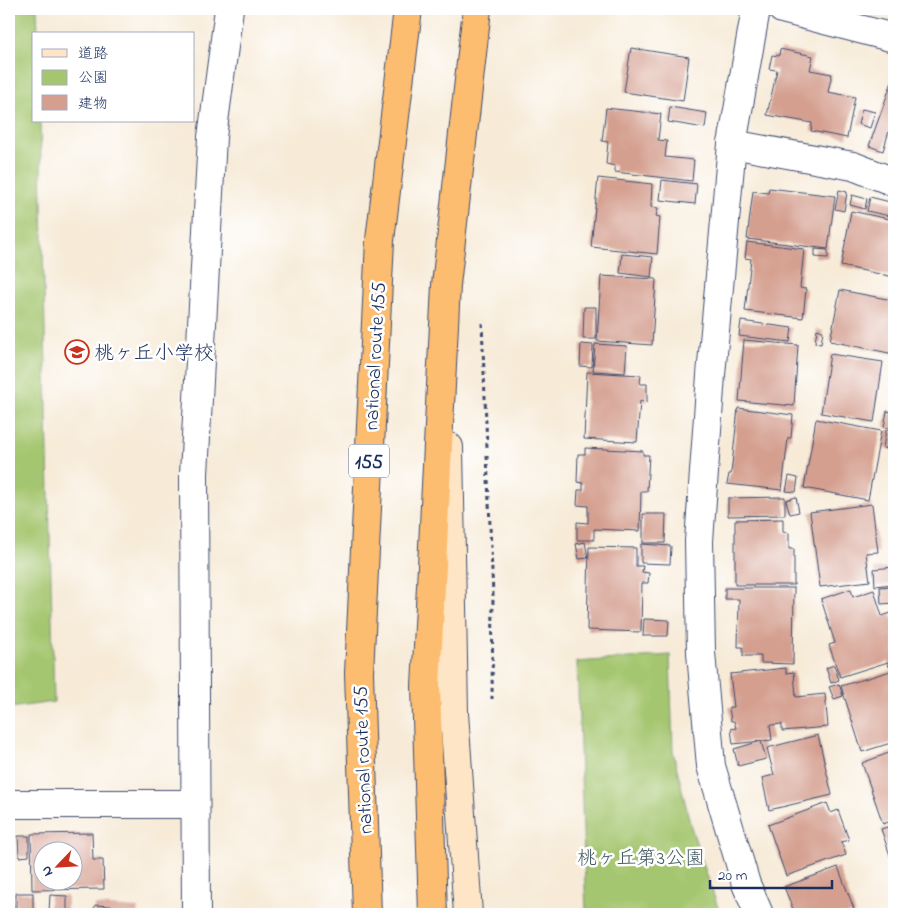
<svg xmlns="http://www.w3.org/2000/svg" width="903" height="923" viewBox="0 0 903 923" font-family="'Indie Flower','Klee One',sans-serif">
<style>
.green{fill:#a5c66f;stroke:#607a66}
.building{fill:#d49f8f;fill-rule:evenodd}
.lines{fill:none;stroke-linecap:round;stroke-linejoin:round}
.minor-casing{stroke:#3c4b70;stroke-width:30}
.tertiary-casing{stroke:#3c4b70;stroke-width:30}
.secondary-casing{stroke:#3c4b70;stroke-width:30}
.trunk-casing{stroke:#3c4b70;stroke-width:30}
.path{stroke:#3c4b70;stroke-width:3;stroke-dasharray:4 4;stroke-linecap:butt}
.minor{stroke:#fff;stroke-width:28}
.tertiary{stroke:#fff;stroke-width:28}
.secondary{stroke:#fee5c5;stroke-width:28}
.trunk{stroke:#fcbd6f;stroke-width:28}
.labels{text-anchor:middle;stroke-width:5;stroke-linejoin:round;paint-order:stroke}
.shield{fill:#fff;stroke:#5f6d8e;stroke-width:1}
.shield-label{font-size:19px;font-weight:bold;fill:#1b2f5e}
.poi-label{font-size:20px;fill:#1b2f5e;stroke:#fff;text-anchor:start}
.street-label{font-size:20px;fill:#1b2f5e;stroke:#fff}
.park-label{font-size:20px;fill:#445c63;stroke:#fff}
</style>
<rect width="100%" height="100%" fill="#fff"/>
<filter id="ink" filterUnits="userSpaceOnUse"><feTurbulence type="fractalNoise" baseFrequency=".02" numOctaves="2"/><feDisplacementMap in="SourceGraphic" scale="10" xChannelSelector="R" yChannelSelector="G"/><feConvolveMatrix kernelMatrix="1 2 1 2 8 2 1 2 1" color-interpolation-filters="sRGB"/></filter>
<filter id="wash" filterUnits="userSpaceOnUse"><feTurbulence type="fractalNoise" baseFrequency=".0096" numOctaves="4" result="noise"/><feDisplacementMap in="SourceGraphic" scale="20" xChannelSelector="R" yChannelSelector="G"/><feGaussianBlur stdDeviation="1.12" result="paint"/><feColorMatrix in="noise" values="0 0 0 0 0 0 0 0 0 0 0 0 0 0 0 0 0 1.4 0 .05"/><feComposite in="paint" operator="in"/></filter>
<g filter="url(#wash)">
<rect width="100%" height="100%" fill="#f7ebd8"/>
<g class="green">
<path d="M9 9H37L38 34H34V121H40L54 702 9 708Z"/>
<path d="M670 655 673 752 691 827 720 914H586L577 662Z"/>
</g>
<g id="blocks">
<g class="building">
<path d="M631 48 689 57 683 101 624 92Z"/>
<path d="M780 49 813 56 810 70 832 74 828 92 855 97 847 138 811 131 812 123 767 115 777 70 769 69 772 55 779 56Z"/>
<path d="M894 76V133L889 131 883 151 869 146Z"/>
<path d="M670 107 707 113 705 128 668 122Z"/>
<path d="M606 108 661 114 658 140 667 141 665 157 694 160 692 181 615 172V166L606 164 608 142 602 141Z"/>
<path d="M862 109 875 112 870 128 858 124Z"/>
<path d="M598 178 652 184 651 207 658 208 656 216 660 217 657 254 591 247Z"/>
<path d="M662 180 697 184 695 204 660 200Z"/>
<path d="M769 188 835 196 828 249 747 239 753 191 768 193Z"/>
<path d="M839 190 847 192 844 211 835 209Z"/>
<path d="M852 195 867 199 865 209 850 205Z"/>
<path d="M870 197 894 203V217L867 211Z"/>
<path d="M851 211 894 220V277L841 266Z"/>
<path d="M747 242 804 249 800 288 806 289 803 318 745 311 751 259 745 258Z"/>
<path d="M815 249 828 250V258L815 257Z"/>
<path d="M622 254 653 257 651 277 620 273Z"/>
<path d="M601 276 656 279 652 345 597 341Z"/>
<path d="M840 290 892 300 891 305 894 306V354L830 341Z"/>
<path d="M584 307H596V339H583Z"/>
<path d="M741 321 792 328 790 342 739 336Z"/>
<path d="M817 329 823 331 821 344 815 343Z"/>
<path d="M744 340 798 345 794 406 739 401Z"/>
<path d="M581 344 593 345 592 367 580 366Z"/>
<path d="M595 344 627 346 625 373 593 371Z"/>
<path d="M830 354 883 362 874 422 821 413Z"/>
<path d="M587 372 641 375 640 384H647V402L640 401 637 442 584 439Z"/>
<path d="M738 408 793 415 791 438H788L782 490 727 484 729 474H731Z"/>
<path d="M887 411 894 412V429L884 427Z"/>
<path d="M816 419 881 431 868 500 804 488Z"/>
<path d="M886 430 894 431V450L883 448Z"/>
<path d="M585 448 643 451V455H649L647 491H641L640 531 594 529V540H577V522L588 523V506L577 505 578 490H583V483L577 482 578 454H585Z"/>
<path d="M789 476 798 478 796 492 786 491Z"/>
<path d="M785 497V515L728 516V498Z"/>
<path d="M796 497 799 512 790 514 786 500Z"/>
<path d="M872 504 878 552 866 553 870 581 820 587 810 512Z"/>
<path d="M643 514H666L665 543H643Z"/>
<path d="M783 519V532L789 533V549H794V585H735V520Z"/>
<path d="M585 542 588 558 579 559 576 544Z"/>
<path d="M641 544 671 546 670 564 641 563Z"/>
<path d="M589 547 636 548V566H643L642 572 649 573 648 583H642L641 632 587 630Z"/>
<path d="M894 567V584L875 586 874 569Z"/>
<path d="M894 586V603L881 604 880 587Z"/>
<path d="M725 588H794L793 664 761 663V656H743V647H738L739 599H725Z"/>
<path d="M851 589 853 597 874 590 882 616 891 613 894 623V633L892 634 894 639V665L889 667 888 662 840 677 829 645 835 643 821 599Z"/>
<path d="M644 619 669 620 668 636H643Z"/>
<path d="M834 665 839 680 831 683 826 668Z"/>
<path d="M786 668V673L794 672 796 697 825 694 828 727 782 731V724L770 725 772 740 733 744 731 729 736 728 734 721H731L729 707H734L730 674Z"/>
<path d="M894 670V742L862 752 841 686Z"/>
<path d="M839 684 843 696 834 699 829 687Z"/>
<path d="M818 735 832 795 769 810 762 778 774 775 767 748Z"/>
<path d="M761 741 766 759 738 766 734 749Z"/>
<path d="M894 751V820L883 824 862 763Z"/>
<path d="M827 803 831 813 838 810 849 840 841 842 846 855 786 876 768 825Z"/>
<path d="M894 825V867L881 829Z"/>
<path d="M92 833 93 860H103L104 889 32 890 31 834ZM42 850H72V880H42Z"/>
<path d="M18 836H29V856L19 857Z"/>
<path d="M838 867 856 914H795L784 887Z"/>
<path d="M9 892H13L14 914H9Z"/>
<rect x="16" y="893" width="17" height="21"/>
<path d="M50 895 67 896V913L49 912Z"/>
<path d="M95 905 138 908 137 914H94Z"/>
</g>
</g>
</g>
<g filter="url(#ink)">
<use href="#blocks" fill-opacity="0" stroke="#3c4b70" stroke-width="1"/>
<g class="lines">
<g class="minor-casing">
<g id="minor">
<path d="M756 9 732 144 711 375 699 541 701 653 711 766 746 884 759 914"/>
<path d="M782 9 894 38"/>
<path d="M732 144 853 166 894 182"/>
<path d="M9 804H194"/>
</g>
</g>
<g class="tertiary-casing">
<path id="tertiary" d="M196 914 194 474 212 137 229 9"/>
</g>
<g class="secondary-casing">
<path id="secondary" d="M449 447 454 713 468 914"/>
</g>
<g class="trunk-casing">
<g id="trunk">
<path d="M367 914 359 673 380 240 408 9"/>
<path d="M433 914 426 686 446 285 477 9"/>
</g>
</g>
<g class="path">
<path d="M482 323 487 447"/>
<path d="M487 456 493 595 492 699"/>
</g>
<use href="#minor" class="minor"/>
<use href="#tertiary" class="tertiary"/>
<use href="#secondary" class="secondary"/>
<use href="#trunk" class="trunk"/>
</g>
</g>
<defs>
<g id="school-ring" transform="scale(1.25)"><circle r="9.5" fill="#fff" stroke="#c8321e" stroke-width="1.5"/><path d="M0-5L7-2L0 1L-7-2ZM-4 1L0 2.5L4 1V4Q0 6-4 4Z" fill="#c8321e"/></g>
</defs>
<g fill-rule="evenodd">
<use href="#school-ring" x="77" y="352"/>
</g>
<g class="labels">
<rect class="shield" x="349" y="444.5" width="40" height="33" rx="4"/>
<g class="shield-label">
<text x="369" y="468">155</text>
</g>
<g class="poi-label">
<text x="94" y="359">桃ヶ丘小学校</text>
</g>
<g class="street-label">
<text transform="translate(374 356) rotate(-87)" y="7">national route 155</text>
<text transform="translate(362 760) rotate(-92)" y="7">national route 155</text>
</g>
<g class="park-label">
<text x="641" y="864">桃ヶ丘第3公園</text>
</g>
</g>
<rect width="903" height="923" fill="none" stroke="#fff" stroke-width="30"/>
<rect x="32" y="32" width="162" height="90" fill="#ffffff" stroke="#a4acbf"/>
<rect x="42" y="49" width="25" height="8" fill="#fee5c5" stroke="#a4acbf"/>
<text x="78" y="58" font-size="15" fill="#1b2f5e">道路</text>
<rect x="42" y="70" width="25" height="15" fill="#a5c66f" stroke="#a4acbf"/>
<text x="78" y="82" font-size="15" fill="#1b2f5e">公園</text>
<rect x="42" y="95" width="25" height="15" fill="#d49f8f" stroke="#a4acbf"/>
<text x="78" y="108" font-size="15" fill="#1b2f5e">建物</text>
<g transform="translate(58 866) rotate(245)"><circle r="24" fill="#ffffff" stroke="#a4acbf"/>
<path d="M0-4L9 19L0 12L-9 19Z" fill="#c8321e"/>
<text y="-8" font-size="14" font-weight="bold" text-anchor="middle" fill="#1b2f5e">N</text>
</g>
<path d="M710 880v8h122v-8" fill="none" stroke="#1b2f5e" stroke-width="2.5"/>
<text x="718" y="880" font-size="15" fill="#1b2f5e" stroke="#ffffff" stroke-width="4" paint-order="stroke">20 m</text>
</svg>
